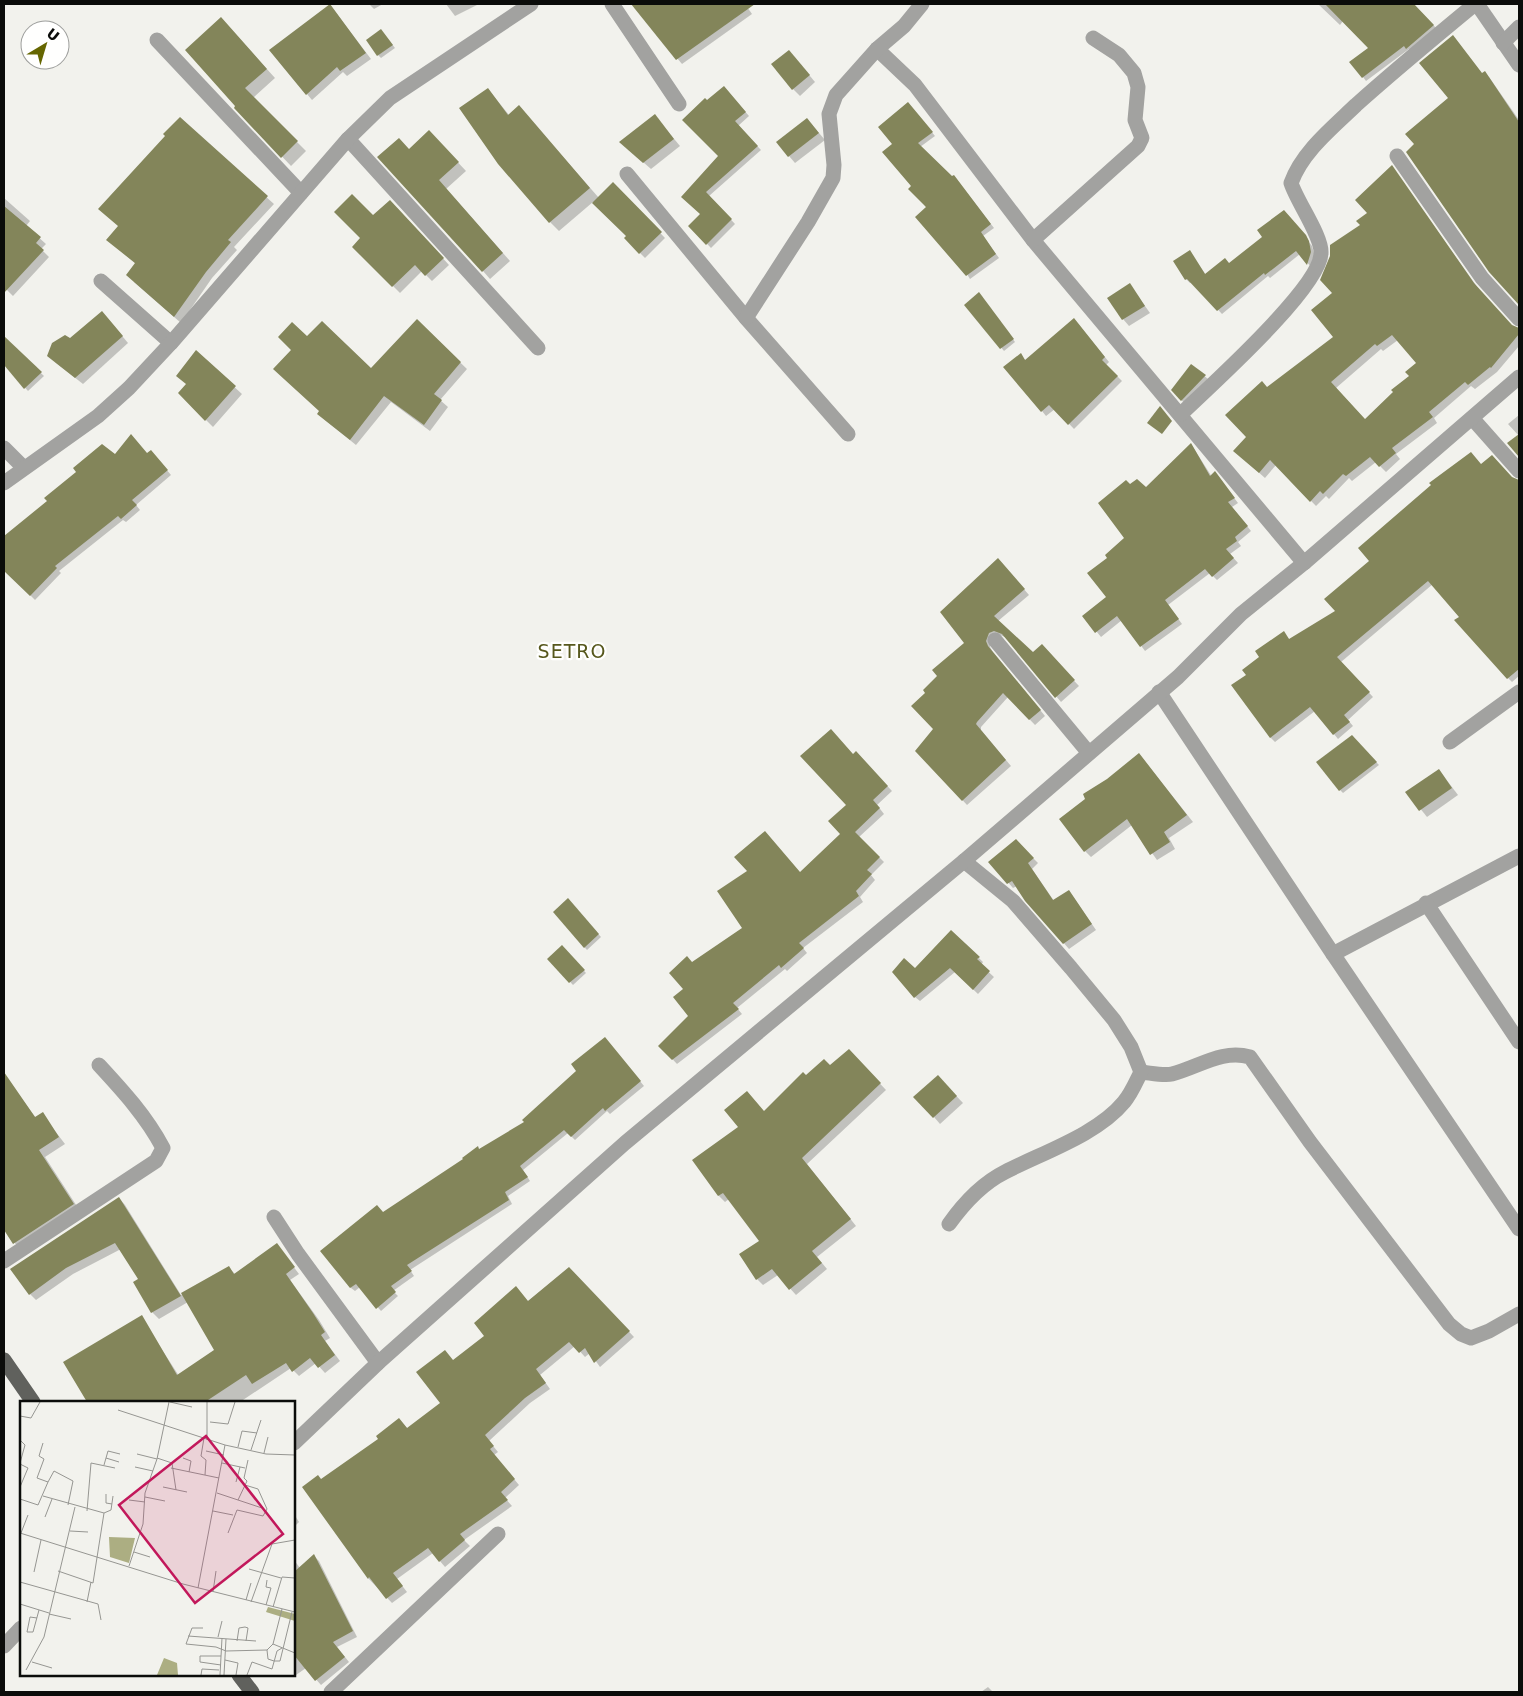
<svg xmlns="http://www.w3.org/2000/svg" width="1523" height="1696" viewBox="0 0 1523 1696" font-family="'DejaVu Sans',sans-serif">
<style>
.shadow{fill:#0003;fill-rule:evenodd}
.building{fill:#83855a;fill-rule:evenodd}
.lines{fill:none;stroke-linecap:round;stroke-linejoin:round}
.minor{stroke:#a2a2a0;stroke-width:15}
.major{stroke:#60615d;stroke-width:15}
.labels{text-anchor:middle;stroke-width:4.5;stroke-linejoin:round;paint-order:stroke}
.quarter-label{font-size:19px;letter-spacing:1px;fill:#57581d;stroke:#fffffe}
.inset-road{fill:none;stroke:#969692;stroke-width:1}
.view{fill:#c2185b;fill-opacity:0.15;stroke:#c2185b;stroke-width:2.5}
.inset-edge{fill:none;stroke:#0b0c0a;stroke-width:2.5}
</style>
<rect width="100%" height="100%" fill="#f2f2ed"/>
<g class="shadow">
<path d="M369 4H383L374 9Z"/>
<path d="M446 4H479L455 16Z"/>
<path d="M640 4H745L752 14 682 64 635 8Z"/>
<path d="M1318 4H1413L1437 29 1411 51 1409 49 1366 81 1363 77 1370 48 1343 21 1340 25Z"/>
<path d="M330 5 371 59 347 76 343 72 312 100 307 94Z"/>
<path d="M230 28 275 78 253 98 306 151 291 166 236 108Z"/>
<path d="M384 34 395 48 381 58 378 55Z"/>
<path d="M795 58 815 82 800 96 793 89Z"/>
<path d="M1483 74 1489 77 1519 120V303L1490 271Z"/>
<path d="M488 89 509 115 519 107 599 198 613 184 665 238 645 258 625 238 627 236 593 202 559 231 550 222Z"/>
<path d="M727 91 749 116 738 126 761 150 709 196 735 224 711 248 690 226 702 214 683 197 720 156Z"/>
<path d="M911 107 935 136 920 147 952 178 957 180 994 228 983 236 999 258 970 279 913 186 894 144Z"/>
<path d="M655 116 680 146 651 169 627 148Z"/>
<path d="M180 119 274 204 234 247 237 250 212 278 181 323 134 282 136 264 108 240 119 227 166 136Z"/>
<path d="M807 119 825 140 795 163 789 156Z"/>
<path d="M437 140 466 171 446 189 510 261 490 279 483 271 409 150Z"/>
<path d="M1392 167 1480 291 1512 327 1519 328V346L1497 372 1475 389 1471 386 1434 418 1437 423 1396 454 1400 459 1386 472 1376 462 1352 481 1349 478 1329 499 1326 496 1316 506 1276 465 1265 478 1240 456 1268 388 1335 338 1333 293 1361 225ZM1398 340 1418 363 1411 376 1365 420 1336 388 1381 349 1383 351Z"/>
<path d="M4 198 30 221 26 226 46 244 41 249 49 257 13 296 4 287Z"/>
<path d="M397 208 449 265 432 281 422 271 400 293 354 247 362 238 373 217Z"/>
<path d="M1288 215 1312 246 1315 257 1311 267 1300 254 1270 278 1268 276 1222 314 1192 282 1190 283 1186 279 1190 252 1206 275 1229 264 1264 238Z"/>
<path d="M1130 285 1150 313 1129 326 1123 319Z"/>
<path d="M982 297 1015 342 1004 351 966 305Z"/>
<path d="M108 319 128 343 83 384 55 362 70 340Z"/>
<path d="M417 321 467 369 440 400 448 407 430 431 391 402 356 445 325 420 320 411 307 338 371 369Z"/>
<path d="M1078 324 1109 362 1106 365 1122 381 1074 429 1055 409 1046 416 1042 411 1021 355 1026 361Z"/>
<path d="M5 339 44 376 28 391 4 364Z"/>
<path d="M196 352 242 394 213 427 179 393 187 385Z"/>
<path d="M1191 365 1208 379 1184 403 1173 390Z"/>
<path d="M1519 415V456L1509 444 1519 436 1508 424Z"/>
<path d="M1191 444 1212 477 1219 478 1238 503 1232 507 1251 531 1238 542 1241 546 1230 554 1238 563 1217 580 1210 573 1168 605 1182 624 1145 651 1122 620 1101 637 1084 616 1108 598 1109 558 1126 538 1131 486 1146 489Z"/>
<path d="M148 454 155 456 171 475 136 505 140 510 126 522 123 520 59 571 61 573 35 600 4 569V537L48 502 115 456Z"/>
<path d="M1481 465 1519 483V676L1512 682 1508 678 1433 584 1341 662 1373 697 1348 720 1353 726 1338 739 1315 711 1275 742 1270 737 1248 675 1261 657 1283 633 1290 640 1337 611Z"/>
<path d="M1003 565 1029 595 998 621 1033 654 1041 646 1079 686 1061 702 1007 638 1000 635 993 638 990 647 993 652 1045 716 1035 725 1008 697 981 727V730L1011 766 967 805 917 751 935 729 927 693 966 643Z"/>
<path d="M1351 736 1379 765 1343 793 1340 790Z"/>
<path d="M856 753 892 791 877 805 884 814 859 837 884 862 871 875 875 880 860 897 863 902 803 948 807 953 787 971 785 969 737 1008 742 1014 677 1064 660 1046 690 1016 685 989 692 964 743 928 842 834 854 756Z"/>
<path d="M1139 754 1193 822 1169 838 1175 849 1157 860 1132 825 1091 857 1085 851 1108 780Z"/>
<path d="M1439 770 1458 795 1427 817 1407 792Z"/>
<path d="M1016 841 1038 863 1032 869 1054 901 1069 891 1096 930 1069 949 1026 900 1017 886 1013 888 990 862Z"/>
<path d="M568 900 601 937 587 950 554 912Z"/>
<path d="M951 931 983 962 981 965 994 977 978 994 955 972 920 1001 915 997V970Z"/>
<path d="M562 947 586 973 573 985 549 959Z"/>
<path d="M609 1043 644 1086 610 1114 607 1111 575 1140 568 1133 523 1170 530 1181 508 1196 512 1204 410 1270 414 1276 393 1291 398 1296 381 1311 360 1287 355 1291 351 1288 322 1251 526 1123Z"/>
<path d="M855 1057 886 1090 807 1164 856 1226 817 1257 827 1269 796 1295 778 1275 763 1285 757 1279 760 1241 729 1199 725 1202 719 1196 694 1161 764 1112 806 1077Z"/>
<path d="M7 1079 36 1118 42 1114 65 1144 45 1157 80 1211 20 1250 4 1228V1081Z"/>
<path d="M944 1083 963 1103 940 1124 934 1117Z"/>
<path d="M119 1198 125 1205 181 1295 229 1268 235 1274 277 1245 299 1274 290 1280 319 1320 330 1338 325 1341 340 1361 325 1373 316 1363 299 1376 291 1368 240 1402H123L113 1384 141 1317 179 1376 216 1351 188 1302 159 1319 152 1312 135 1283 140 1280 121 1249 73 1274 36 1300 30 1294Z"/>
<path d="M569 1268 634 1337 600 1367 590 1353 585 1357 575 1346 540 1375 550 1389 530 1403 489 1441 498 1452 494 1455 519 1485 505 1498 512 1506 464 1540 470 1546 445 1567 433 1553 397 1579 407 1592 392 1603 368 1578 322 1480 380 1439 399 1419 408 1429 442 1403 454 1361Z"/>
<path d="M294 1514 299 1522 294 1527Z"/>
<path d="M314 1556 319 1561 357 1637 337 1647 349 1662 321 1685 306 1668 296 1675 294 1673V1560L300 1568Z"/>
<path d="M988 1687 993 1692H981Z"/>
</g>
<g class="building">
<path d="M330 4 366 53 340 71 337 67 306 95 269 50Z"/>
<path d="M631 4H755L676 60Z"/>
<path d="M1325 4H1414L1434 25 1406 49 1404 46 1362 78 1349 62 1368 48Z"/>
<path d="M221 17 267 69 245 88 298 141 281 158 234 108 235 106 185 50Z"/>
<path d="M381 29 393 45 377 56 366 40Z"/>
<path d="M1453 35 1482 73 1485 71 1519 122V305L1489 272 1406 152 1414 144 1405 134 1448 98 1419 63Z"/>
<path d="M789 50 810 75 792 90 771 64Z"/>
<path d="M724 86 746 112 735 121 758 146 706 192 732 219 706 245 688 226 700 214 681 197 718 156 682 120 705 98 707 100Z"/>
<path d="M488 88 508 115 519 105 590 188 549 223 498 164 459 108Z"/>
<path d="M908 102 933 132 918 143 952 176 954 175 991 224 981 232 996 254 966 276 915 217 926 207 908 189 911 186 882 152 892 144 878 127Z"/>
<path d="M655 114 674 139 643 163 619 142Z"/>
<path d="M180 117 268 196 228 240 231 242 206 272 174 317 126 275 135 263 106 240 118 226 98 209 165 136 163 134Z"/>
<path d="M807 118 819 133 788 157 776 142Z"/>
<path d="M429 130 459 162 439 180 503 253 482 272 377 157 399 138 409 149Z"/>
<path d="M1392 165 1474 283 1512 325 1519 328V334L1491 368 1490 367 1468 385 1465 382 1429 412 1433 417 1392 448 1396 453 1379 467 1370 457 1346 476 1343 474 1323 494 1320 491 1310 502 1270 460 1259 473 1233 451 1246 437 1225 415 1262 381 1267 387 1333 337 1311 310 1332 293 1320 280 1330 256V245L1360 225 1356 221 1367 213 1355 200ZM1392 335 1416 363 1405 372 1409 376 1391 390 1393 392 1365 419 1331 382 1375 344 1377 346Z"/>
<path d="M613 182 662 232 639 254 624 238 626 236 592 203Z"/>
<path d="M352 194 373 215 390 200 444 258 425 276 415 265 392 287 352 247 360 238 334 212Z"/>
<path d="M4 206 41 237 36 243 44 250 4 293Z"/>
<path d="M1284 210 1306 235 1309 241 1311 252 1307 265 1296 251 1265 275 1264 273 1217 311 1187 279 1185 280 1173 261 1190 250 1205 274 1225 258 1229 263 1262 237 1257 230Z"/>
<path d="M1130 283 1145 306 1122 320 1107 298Z"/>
<path d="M979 292 1014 339 1000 349 964 305Z"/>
<path d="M102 311 123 336 75 378 47 356 52 343 65 335 70 338Z"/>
<path d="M1074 318 1105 357 1102 360 1118 376 1068 425 1049 405 1041 412 1003 367 1021 353 1025 360Z"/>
<path d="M417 319 461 362 434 394 442 400 424 425 384 396 350 440 317 414 319 411 273 369 291 350 278 337 292 322 307 336 322 321 371 368Z"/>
<path d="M4 336 42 372 24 389 4 365Z"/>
<path d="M196 350 236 386 205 421 178 393 186 384 176 376Z"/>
<path d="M1191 364 1206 375 1181 401 1171 390Z"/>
<path d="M1160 406 1172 421 1162 434 1147 423Z"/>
<path d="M131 434 147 453 151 450 168 470 132 500 137 505 121 519 118 516 55 566 57 568 30 596 4 571V536L47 501 44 498 76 472 73 468 102 444 115 454Z"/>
<path d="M1519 434V457L1507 443Z"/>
<path d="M1191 443 1210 476 1215 471 1235 498 1228 502 1248 526 1235 537 1237 541 1226 549 1234 558 1212 577 1205 569 1165 600 1179 619 1140 647 1117 616 1095 633 1082 616 1106 597 1087 573 1107 558 1105 555 1124 538 1098 503 1126 480 1130 484 1137 479 1146 487Z"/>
<path d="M1471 452 1481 464 1492 455 1512 477 1519 480V669L1507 679 1454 620 1459 617 1428 581 1337 657 1370 692 1344 715 1350 722 1333 735 1310 707 1270 738 1231 685 1246 675 1242 670 1259 657 1255 651 1284 631 1289 639 1335 611 1324 599 1369 561 1358 548 1431 485 1429 483Z"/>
<path d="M998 558 1025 589 994 616 1033 652 1042 644 1075 680 1055 698 1002 634 994 631 989 633 986 641 988 646 1041 710 1029 720 1003 693 977 722 976 724 1006 760 962 801 915 751 933 729 911 706 925 693 923 690 937 676 932 670 964 643 940 612Z"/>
<path d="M831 729 853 754 856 751 888 786 873 800 880 808 855 832 880 857 867 870 872 874 856 891 859 896 799 943 804 948 781 968 779 965 733 1003 739 1009 672 1060 658 1046 688 1016 673 997 683 989 669 973 687 956 692 962 742 928 717 891 747 871 734 857 765 831 800 872 840 834 828 821 846 805 800 756Z"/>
<path d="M1352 735 1377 762 1339 791 1316 762Z"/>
<path d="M1139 753 1187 815 1164 832 1170 842 1150 855 1127 819 1084 852 1059 819 1085 799 1083 794 1107 779Z"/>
<path d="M1439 769 1452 788 1419 811 1405 792Z"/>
<path d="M1016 839 1034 858 1028 863 1053 900 1069 890 1092 924 1063 944 1025 901 1012 881 1007 884 988 862Z"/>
<path d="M568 898 599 934 584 948 553 912Z"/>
<path d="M951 930 980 957 977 959 990 971 973 990 950 968 914 998 892 972 904 958 915 968Z"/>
<path d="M562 945 585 970 569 983 547 959Z"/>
<path d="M605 1037 641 1081 605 1111 603 1108 571 1137 564 1130 520 1166 528 1177 505 1192 509 1200 407 1265 412 1271 391 1286 396 1292 376 1309 356 1284 350 1288 320 1251 377 1205 383 1212 463 1159 462 1158 478 1146 479 1149 524 1122 522 1120 576 1071 571 1064Z"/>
<path d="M849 1049 881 1083 802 1158 851 1219 812 1251 822 1263 789 1290 772 1269 756 1280 739 1254 759 1241 723 1193 718 1196 692 1160 738 1127 724 1110 747 1091 764 1111 803 1072 806 1075 824 1059 830 1065Z"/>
<path d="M4 1072 35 1117 43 1112 59 1137 39 1150 74 1204 13 1244 4 1230Z"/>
<path d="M938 1075 957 1096 933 1118 913 1097Z"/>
<path d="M119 1197 181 1296 151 1313 133 1282 138 1279 115 1243 66 1268 29 1295 10 1269Z"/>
<path d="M277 1243 295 1267 286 1274 313 1313 325 1332 321 1335 335 1355 318 1368 310 1358 292 1372 286 1363 252 1384 246 1375 205 1402H87L63 1362 142 1315 177 1375 214 1350 181 1293 229 1266 234 1274Z"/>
<path d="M569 1267 630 1331 594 1363 585 1348 579 1353 569 1342 536 1369 546 1383 525 1398 485 1435 494 1446 490 1449 515 1479 501 1492 508 1500 460 1534 465 1540 439 1562 428 1548 393 1573 403 1586 386 1599 369 1577 368 1579 302 1487 318 1475 321 1479 378 1439 376 1436 399 1418 407 1428 440 1403 416 1372 445 1350 453 1360 484 1336 474 1323 516 1286 528 1301Z"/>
<path d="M314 1554 353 1631 333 1642 345 1657 315 1681 294 1655V1572Z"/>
</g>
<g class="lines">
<g class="minor">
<path d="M612 4 679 104"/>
<path d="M1477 4 1519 65"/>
<path d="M157 40 301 193"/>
<path d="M1503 43 1519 27"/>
<path d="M877 49 915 85 1033 240 1304 563"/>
<path d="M348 139 538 348"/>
<path d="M1397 156 1482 278 1519 319"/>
<path d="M627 174 746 318 848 434"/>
<path d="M1033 240 1138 146 1142 138 1135 120 1138 87 1134 73 1119 55 1093 38"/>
<path d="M101 281 171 343"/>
<path d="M746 318 808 222 833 178 834 165 829 114 836 95 877 49 904 26 922 4"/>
<path d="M1181 414C1209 387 1321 287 1321 253 1322 236 1297 202 1291 183 1302 152 1332 128 1356 105 1395 70 1435 37 1475 4"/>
<path d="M1472 418 1519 471"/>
<path d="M4 448 24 468"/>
<path d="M4 483 98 416 129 388 171 343 348 139 390 98 531 4"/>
<path d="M995 640 1088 752"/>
<path d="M1159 692 1333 954"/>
<path d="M1450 742 1519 692"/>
<path d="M1519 856 1333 954 1519 1229"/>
<path d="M964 861 1013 901 1071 968 1114 1020 1131 1047 1141 1072"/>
<path d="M1426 903 1519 1042"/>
<path d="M1141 1072C1151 1073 1164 1076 1172 1074 1199 1067 1222 1049 1250 1057L1310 1142 1449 1324 1461 1334 1471 1338 1489 1331 1519 1314"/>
<path d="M274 1217 298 1254 378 1363"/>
<path d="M949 1224C964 1203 981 1184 1005 1172 1041 1153 1097 1135 1124 1102 1131 1094 1136 1082 1141 1072"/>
<path d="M4 1261 156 1161 163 1148C146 1116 123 1091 99 1065"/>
<path d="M294 1443 378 1363 625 1143 964 861 1178 677 1241 614 1304 563 1519 377"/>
<path d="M4 1646 21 1628"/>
<path d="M331 1692 498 1534"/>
</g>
<g class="major">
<path d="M4 1360 33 1402"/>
<path d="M239 1675 252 1692"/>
</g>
</g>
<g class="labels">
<g class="quarter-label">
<text x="572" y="658">SETRO</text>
</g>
</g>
<g transform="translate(20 1401)">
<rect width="275" height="275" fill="#f2f2ed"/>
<path d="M89 136 115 137 109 162 90 156ZM248 206 275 213V220L246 211ZM144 257 157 262 158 274H137Z" fill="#acae82"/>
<path class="inset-road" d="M150 1 172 6M187 1V39M98 9 205 44 246 53 275 54M0 15 11 17 20 1M190 21 208 23 215 1M184 37 181 55 186 59 185 74M0 39 5 44 0 62M218 46 222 30 237 32M231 49 241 19M186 50 204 54M244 52 248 36M117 53 137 58M86 57 88 50 100 53M137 57 152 62 156 89M163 57 171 60 169 71M228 59 224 77 227 80 218 99 242 107M202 62 225 67M0 63 8 67 0 86M84 64 86 57 99 61M115 66 133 70M151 67 199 77M28 81 34 70 53 80 48 104M216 81 220 66M143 86 167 91M197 92 218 99M86 93V102L92 103M23 95 84 112 91 109 93 95M125 96 145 100M0 98 18 104 28 81 17 77 24 58 19 55 23 42M109 99 125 101M67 110 71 62 95 67M193 110 213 114M25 116 32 98M50 130 68 131M0 132 163 183 275 211M1 132 8 114M208 132 217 109 243 115 247 108 238 88 225 84M114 151 130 156M109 165 123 123 125 92 137 58 149 1M229 168 261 177M38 170 73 182 84 112M14 171 21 139M0 181 78 203 81 219M178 187 205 44M193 191 196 170M226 199 231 182M67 201 71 181M231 201 252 143 275 139M0 203 29 212M246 204 251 187 246 186 247 179M253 206 262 176 275 177M262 208 253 243 247 249 248 258 254 260H260L272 211M29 213 51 218M17 217 10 216 7 231H13L19 209M183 227H172L166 243 196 246 206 250 247 249M168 235 236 240M198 236 202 220M217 240 219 227 225 226 228 227 226 240M253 243 275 252M205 259 218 262 216 274M12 261 32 267M201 264 180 261V255H201M6 269 24 236 55 106M181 274 182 268 199 269M200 274 202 237M204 274 206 238M227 274 232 261 252 268 257 250 262 247"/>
<path class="view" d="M186 35 263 133 175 202 99 104Z"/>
<rect width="275" height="275" class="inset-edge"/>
</g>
<rect width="1523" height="1696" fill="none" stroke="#0b0c0a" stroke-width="10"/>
<g transform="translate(45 45) rotate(38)"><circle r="24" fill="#fffffe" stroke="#9d9e9c"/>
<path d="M0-4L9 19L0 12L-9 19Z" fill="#656600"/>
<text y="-8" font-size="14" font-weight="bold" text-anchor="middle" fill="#0b0c0a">U</text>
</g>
</svg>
